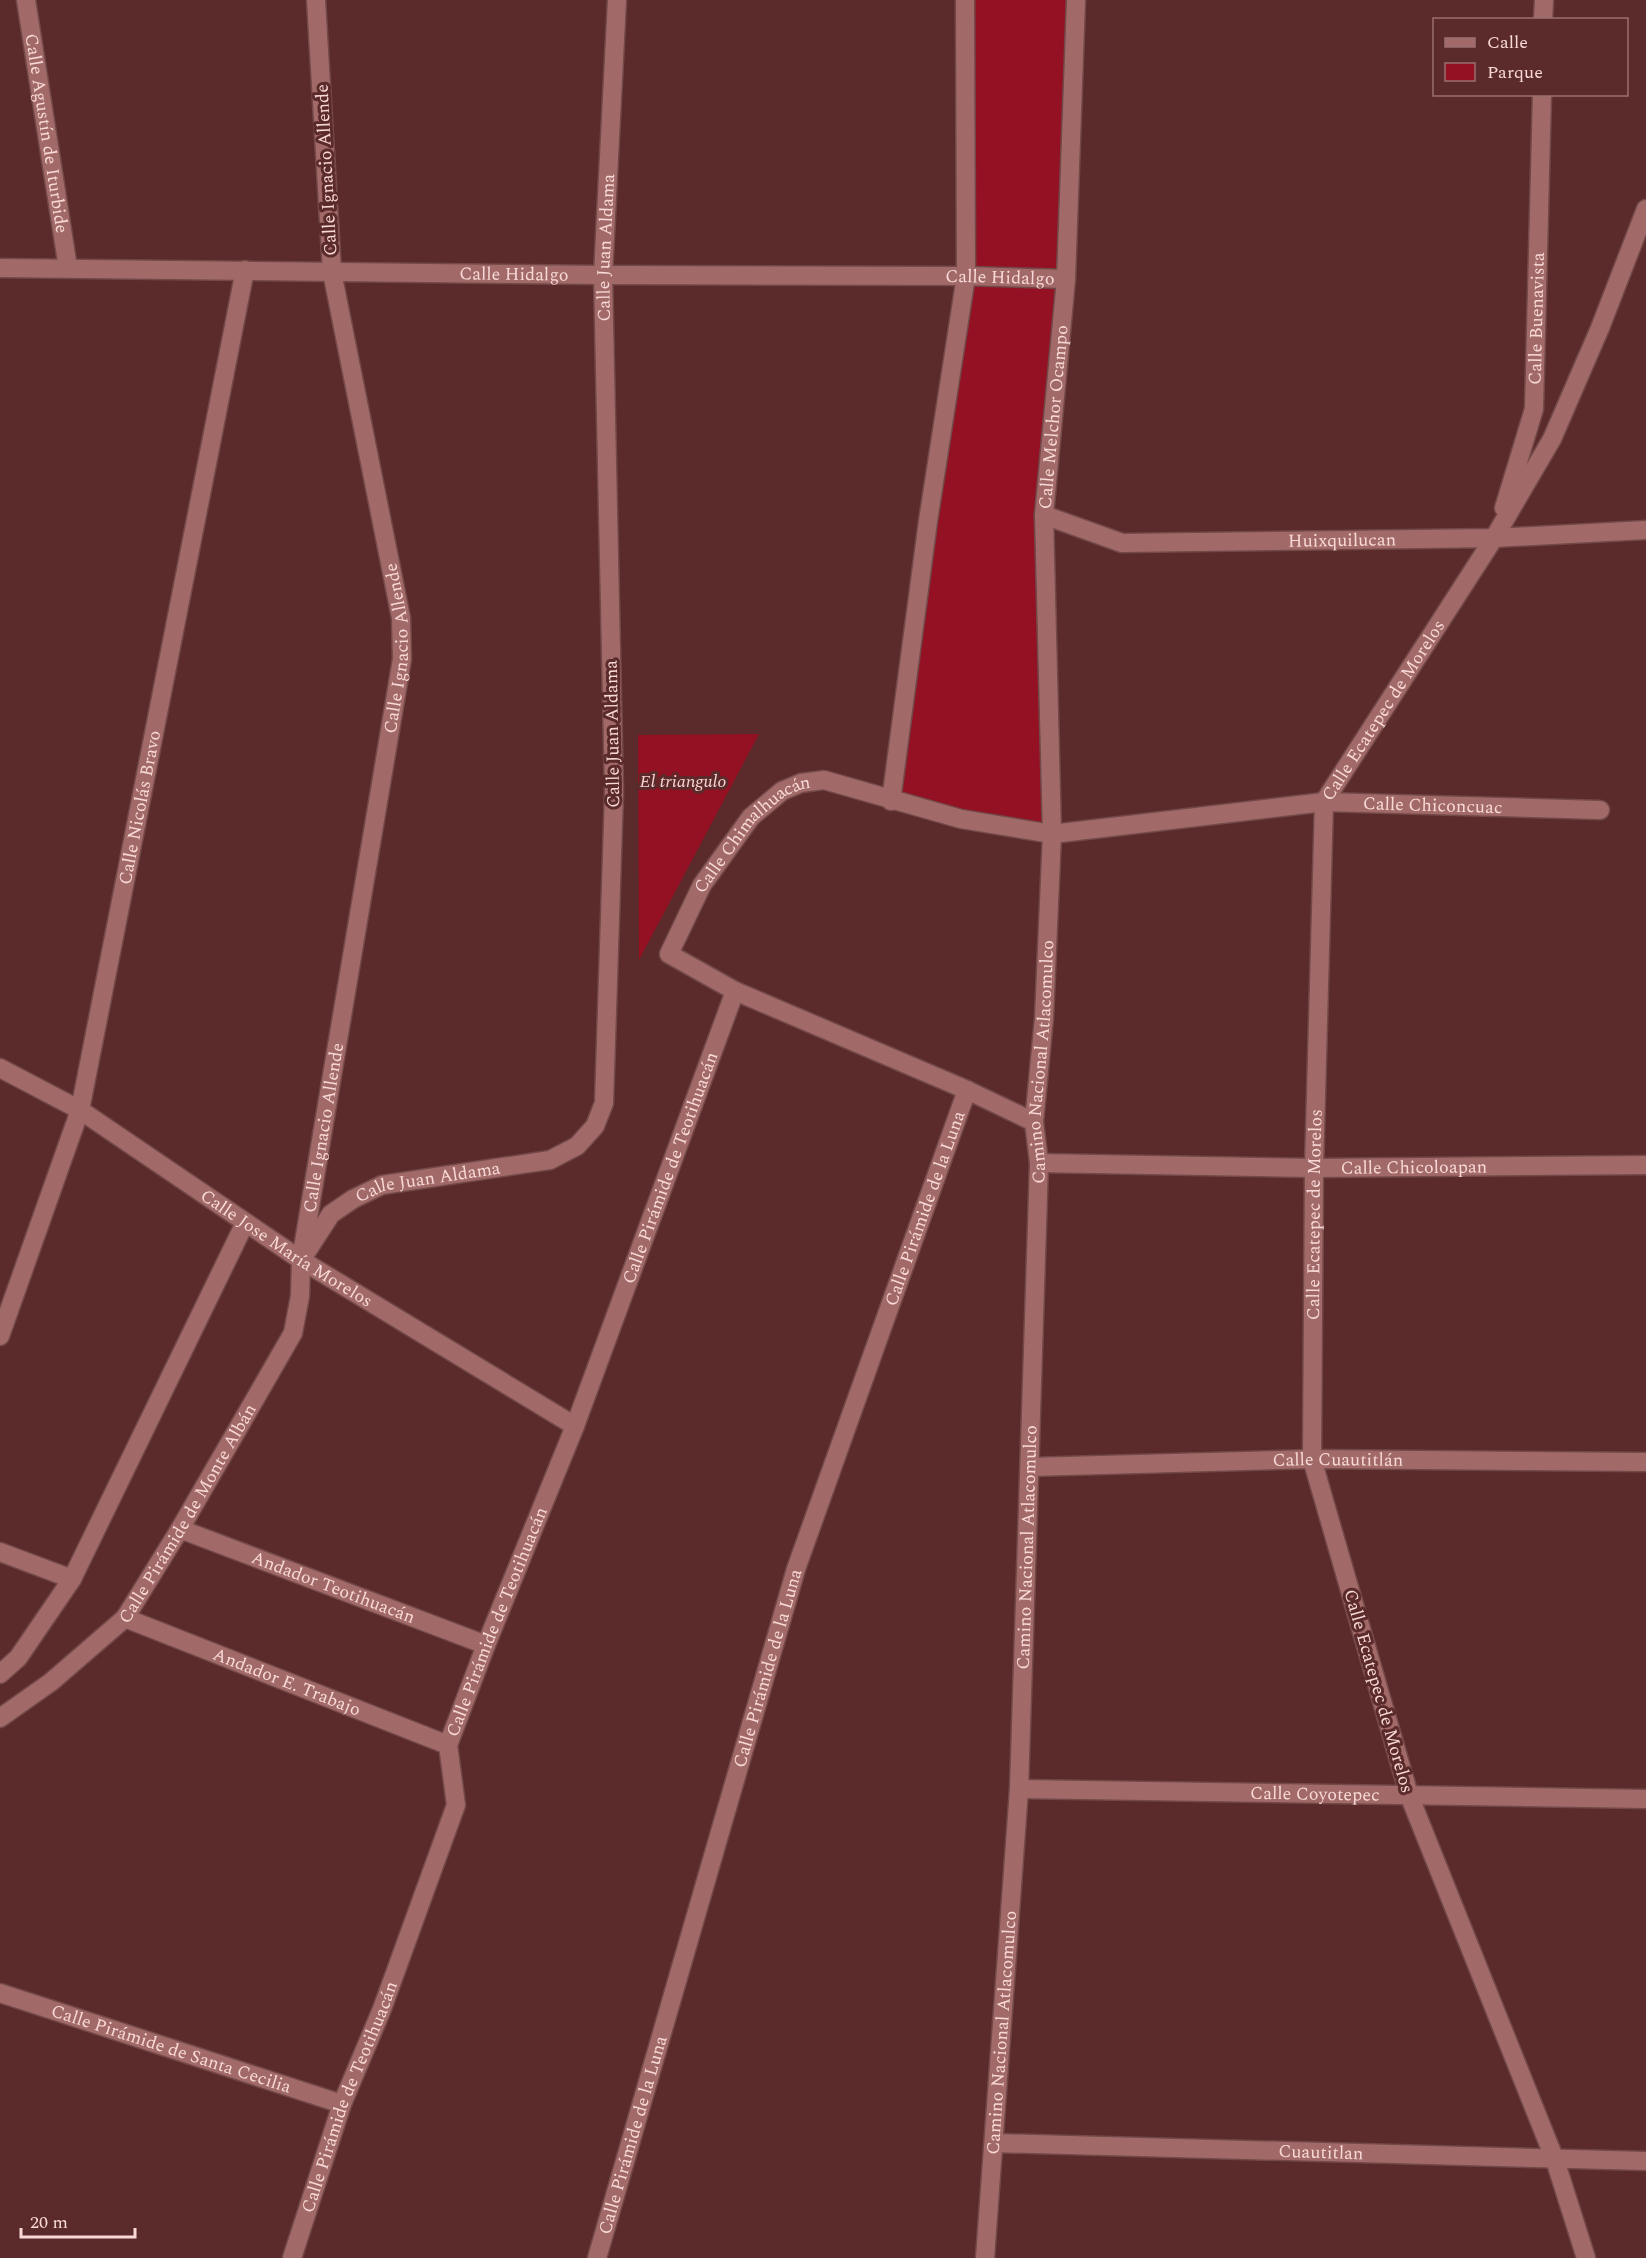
<svg xmlns="http://www.w3.org/2000/svg" width="1646" height="2258" viewBox="0 0 1646 2258" font-family="Spectral,serif">
<style>
.green{fill:#931123}
.lines{fill:none;stroke-linecap:round;stroke-linejoin:round}
.minor-casing{stroke:#724849;stroke-width:21}
.minor{stroke:#a16a68;stroke-width:18}
.labels{text-anchor:middle;stroke-width:6;stroke-linejoin:round;paint-order:stroke}
.street-label{font-size:18px;fill:#f8d9d7;stroke:#5b2a2a}
.park-label{font-size:18px;font-style:italic;fill:#f7d3d1;stroke:#5b2a2a}
</style>
<rect width="100%" height="100%" fill="#5b2a2a"/>
<g class="green">
<path d="M963 0H1075L1044 515 1052 834 891 801 966 276Z"/>
<path d="M759 734 639 960 638 735Z"/>
</g>
<g class="lines">
<g class="minor-casing">
<g id="minor">
<path id="s1" d="M26 0 68 268"/>
<path d="M1543 20 1544 0"/>
<path id="s2" d="M0 268 603 275 966 276 1066 279"/>
<path id="s3" d="M1504 508 1534 409 1542 94"/>
<path id="s4" d="M1044 515 1122 543 1494 538 1646 530"/>
<path d="M891 801 928 521 966 276 965 0"/>
<path id="s5" d="M0 1068 80 1110 301 1260 575 1426"/>
<path id="s6" d="M1034 1122 967 1090 735 991 669 954 702 885 751 817 782 791 801 783 824 780 961 819 1052 834 1324 802 1600 810"/>
<path id="s7" d="M1039 1163 1314 1168 1646 1165"/>
<path id="s8" d="M305 1254 331 1214 353 1199 382 1185 550 1160 577 1146 595 1126 604 1103 614 793 603 275 617 0"/>
<path id="s9" d="M0 1336 80 1110 245 270"/>
<path id="s10" d="M1030 1467 1312 1459 1646 1462"/>
<path id="s11" d="M180 1529 486 1645"/>
<path d="M0 1552 72 1579"/>
<path id="s12" d="M125 1618 448 1745"/>
<path d="M0 1674 18 1658 72 1579 245 1223"/>
<path id="s13" d="M0 1718 51 1682 125 1618 180 1529 293 1333 300 1296 301 1260 402 659 401 618 332 272 316 0"/>
<path id="s14" d="M1019 1789 1646 1799"/>
<path id="s15" d="M0 1993 342 2104"/>
<path id="s16" d="M994 2143 1646 2161"/>
<path id="s17" d="M292 2258 342 2104 382 2009 456 1805 448 1745 486 1645 575 1426 735 991"/>
<path id="s18" d="M597 2258 796 1569 967 1090"/>
<path id="s19" d="M985 2258 1019 1789 1039 1163 1034 1122 1044 1018 1052 834 1044 515 1066 279 1076 0"/>
<path id="s20" d="M1586 2258 1555 2160 1409 1795 1312 1459 1314 1168 1324 802 1494 538 1552 439 1600 328 1646 209"/>
</g>
</g>
<use href="#minor" class="minor"/>
</g>
<g class="labels">
<g class="street-label">
<text dy="6" stroke="none"><textPath href="#s1" startOffset="135">Calle Agustín de Iturbide</textPath></text>
<text transform="translate(326 170) rotate(-93)" y="6">Calle Ignacio Allende</text>
<text dy="6" stroke="none"><textPath href="#s8" startOffset="1214">Calle Juan Aldama</textPath></text>
<text dy="6" stroke="none"><textPath href="#s2" startOffset="514">Calle Hidalgo</textPath></text>
<text dy="6" stroke="none"><textPath href="#s2" startOffset="1000">Calle Hidalgo</textPath></text>
<text dy="6" stroke="none"><textPath href="#s3" startOffset="194">Calle Buenavista</textPath></text>
<text dy="6" stroke="none"><textPath href="#s19" startOffset="1844">Calle Melchor Ocampo</textPath></text>
<text dy="6" stroke="none"><textPath href="#s4" startOffset="303">Huixquilucan</textPath></text>
<text dy="6" stroke="none"><textPath href="#s13" startOffset="1185">Calle Ignacio Allende</textPath></text>
<text dy="6" stroke="none"><textPath href="#s20" startOffset="1612">Calle Ecatepec de Morelos</textPath></text>
<text transform="translate(612 734) rotate(-91)" y="6">Calle Juan Aldama</text>
<text dy="6" stroke="none"><textPath href="#s6" startOffset="1264">Calle Chiconcuac</textPath></text>
<text dy="6" stroke="none"><textPath href="#s9" startOffset="548">Calle Nicolás Bravo</textPath></text>
<text dy="6" stroke="none"><textPath href="#s6" startOffset="552">Calle Chimalhuacán</textPath></text>
<text dy="6" stroke="none"><textPath href="#s19" startOffset="1198">Camino Nacional Atlacomulco</textPath></text>
<text dy="6" stroke="none"><textPath href="#s13" startOffset="699">Calle Ignacio Allende</textPath></text>
<text dy="6" stroke="none"><textPath href="#s7" startOffset="375">Calle Chicoloapan</textPath></text>
<text dy="6" stroke="none"><textPath href="#s17" startOffset="1161">Calle Pirámide de Teotihuacán</textPath></text>
<text dy="6" stroke="none"><textPath href="#s8" startOffset="152">Calle Juan Aldama</textPath></text>
<text dy="6" stroke="none"><textPath href="#s18" startOffset="1100">Calle Pirámide de la Luna</textPath></text>
<text dy="6" stroke="none"><textPath href="#s20" startOffset="1090">Calle Ecatepec de Morelos</textPath></text>
<text dy="6" stroke="none"><textPath href="#s5" startOffset="339">Calle Jose María Morelos</textPath></text>
<text dy="6" stroke="none"><textPath href="#s10" startOffset="308">Calle Cuautitlán</textPath></text>
<text dy="6" stroke="none"><textPath href="#s13" startOffset="282">Calle Pirámide de Monte Albán</textPath></text>
<text dy="6" stroke="none"><textPath href="#s19" startOffset="712">Camino Nacional Atlacomulco</textPath></text>
<text dy="6" stroke="none"><textPath href="#s11" startOffset="164">Andador Teotihuacán</textPath></text>
<text dy="6" stroke="none"><textPath href="#s17" startOffset="675">Calle Pirámide de Teotihuacán</textPath></text>
<text dy="6" stroke="none"><textPath href="#s18" startOffset="614">Calle Pirámide de la Luna</textPath></text>
<text dy="6" stroke="none"><textPath href="#s12" startOffset="174">Andador E. Trabajo</textPath></text>
<text transform="translate(1379 1691) rotate(74)" y="6">Calle Ecatepec de Morelos</text>
<text dy="6" stroke="none"><textPath href="#s14" startOffset="296">Calle Coyotepec</textPath></text>
<text dy="6" stroke="none"><textPath href="#s19" startOffset="226">Camino Nacional Atlacomulco</textPath></text>
<text dy="6" stroke="none"><textPath href="#s15" startOffset="180">Calle Pirámide de Santa Cecilia</textPath></text>
<text dy="6" stroke="none"><textPath href="#s17" startOffset="171">Calle Pirámide de Teotihuacán</textPath></text>
<text dy="6" stroke="none"><textPath href="#s18" startOffset="128">Calle Pirámide de la Luna</textPath></text>
<text dy="6" stroke="none"><textPath href="#s16" startOffset="327">Cuautitlan</textPath></text>
</g>
<g class="park-label">
<text x="683" y="787">El triangulo</text>
</g>
</g>
<rect x="1433" y="18" width="195" height="78" fill="#5b2a2a" stroke="#9a706f" stroke-width="1.5"/>
<rect x="1445" y="38" width="30" height="9" fill="#a16a68" stroke="#9a706f" stroke-width="1.5"/>
<text x="1487" y="48" font-size="18" fill="#f8d9d7">Calle</text>
<rect x="1445" y="63" width="30" height="18" fill="#931123" stroke="#9a706f" stroke-width="1.5"/>
<text x="1487" y="78" font-size="18" fill="#f8d9d7">Parque</text>
<path d="M21 2228v9h114v-9" fill="none" stroke="#f8d9d7" stroke-width="3"/>
<text x="30" y="2228" font-size="18" fill="#f8d9d7" stroke="#5b2a2a" stroke-width="4.5" paint-order="stroke">20 m</text>
</svg>
